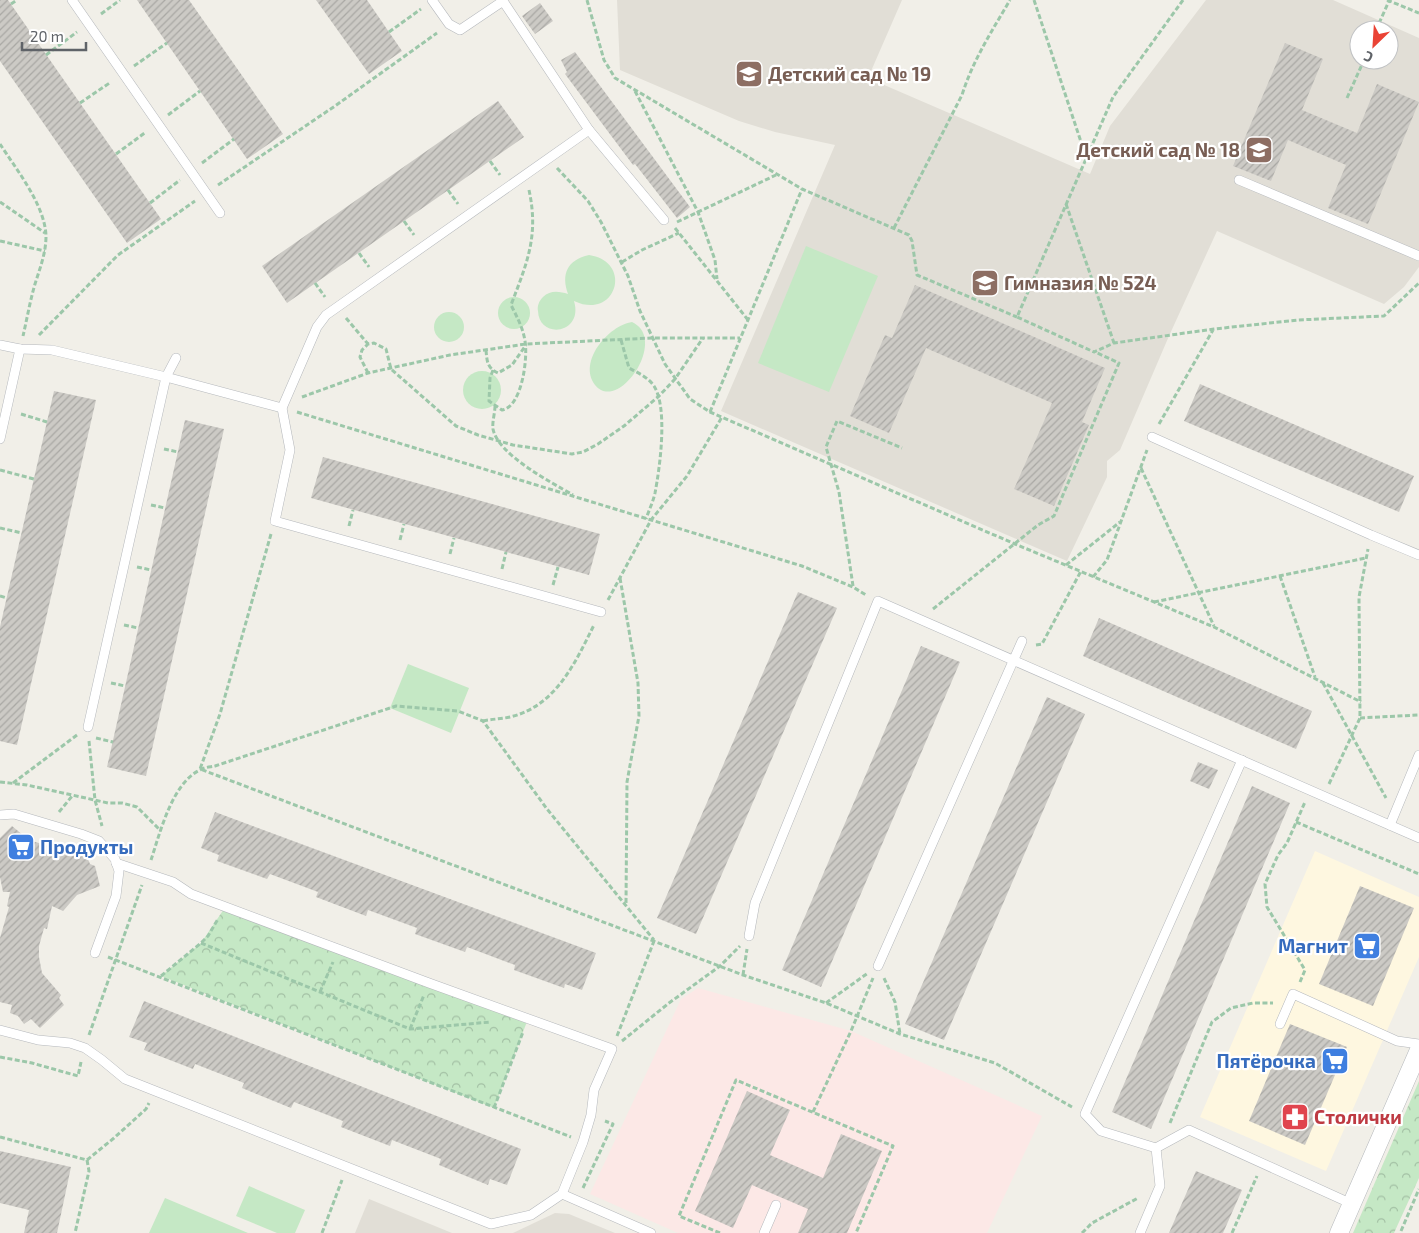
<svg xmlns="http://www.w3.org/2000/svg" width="1419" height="1233" viewBox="0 0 1419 1233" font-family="'Exo 2',sans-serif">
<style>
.commercial{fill:#fef7e0}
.education{fill:#e1ded6;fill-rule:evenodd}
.medical{fill:#fce8e6}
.forest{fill:url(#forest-crowns)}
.park{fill:#c5e8c5}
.building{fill:url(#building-hatch)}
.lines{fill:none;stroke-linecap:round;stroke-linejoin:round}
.lane-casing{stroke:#b5b8bc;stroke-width:10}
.street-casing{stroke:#b5b8bc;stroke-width:19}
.path{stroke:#9cc7a9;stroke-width:3;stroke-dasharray:5 2.5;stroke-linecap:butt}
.lane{stroke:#fff;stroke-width:9}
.street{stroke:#fff;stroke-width:18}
.labels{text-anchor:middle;stroke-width:4.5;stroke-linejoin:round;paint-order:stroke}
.education-label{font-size:19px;font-weight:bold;fill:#785e54;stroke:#fff;text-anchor:start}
.shop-label{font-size:19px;font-weight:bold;fill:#366cbe;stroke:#fff;text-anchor:end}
.health-label{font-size:19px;font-weight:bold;fill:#be3a42;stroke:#fff;text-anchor:start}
</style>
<defs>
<pattern id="forest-crowns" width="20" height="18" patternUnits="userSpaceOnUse" patternTransform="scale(1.25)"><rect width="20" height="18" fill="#c5e8c5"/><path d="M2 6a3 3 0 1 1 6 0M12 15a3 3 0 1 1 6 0" fill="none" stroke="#a3c0a4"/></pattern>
<pattern id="building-hatch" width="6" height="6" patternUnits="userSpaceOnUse" patternTransform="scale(1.25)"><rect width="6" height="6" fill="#cccac5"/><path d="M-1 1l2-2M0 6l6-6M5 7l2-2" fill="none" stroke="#a9a8a4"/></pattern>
</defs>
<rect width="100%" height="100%" fill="#f1efe8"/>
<path class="commercial" d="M1315 851 1419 897V957L1326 1171 1200 1117Z"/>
<g class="education">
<path d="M617 0H902L868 78 1090 174 1110 126 1206 0H1333L1419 38V267L1404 287 1384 304 1217 231 1169 336 1120 450 1107 461V477L1067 561 721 411 835 145 775 132 739 121 620 70ZM1359 30H1389V60H1359Z"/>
<path d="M369 1199 452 1233H355Z"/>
<path d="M555 1213 569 1214 615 1233H513Z"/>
</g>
<path class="medical" d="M698 988 851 1031 1042 1116 987 1233H678L590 1194 681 999Z"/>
<g class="forest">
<path d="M226 906 528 1019 494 1108 161 976 201 943Z"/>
<path d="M1419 1081V1178L1394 1233H1353Z"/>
</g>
<g class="park">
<path d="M806 246 878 276 829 392 758 363Z"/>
<path d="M589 255C634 262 616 321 574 301 584 334 539 340 538 311 537 306 539 301 543 297 550 290 559 291 568 294 561 274 567 260 589 255Z"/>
<circle cx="514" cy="313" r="16"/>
<circle cx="449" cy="327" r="15"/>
<path d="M632 322C669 339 618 414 595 385 577 362 609 325 632 322Z"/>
<circle cx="482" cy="390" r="19"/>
<path d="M408 664 469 688 451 733 390 708Z"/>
<path d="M249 1186 305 1210 295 1233H277L236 1216Z"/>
<path d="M165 1198 248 1233H149Z"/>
</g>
<g class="building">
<path d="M0 0H8L161 219 127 243 0 61Z"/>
<path d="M137 0H189L283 134 247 159Z"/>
<path d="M316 0H367L402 51 369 74Z"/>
<path d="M540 3 553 21 535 34 522 16Z"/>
<path d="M1285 43 1323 59 1302 110 1357 133 1377 84 1419 102 1368 224 1328 208 1346 165 1288 140 1271 181 1233 166Z"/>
<path d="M575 52 690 207 677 218 635 164 633 165 565 74 567 72 561 60Z"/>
<path d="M498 101 524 137 287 303 262 266Z"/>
<path d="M915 285 1105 368 1082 422 1089 425 1054 506 1014 489 1052 403 926 348 889 433 850 416 885 335 892 338Z"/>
<path d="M1200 384 1414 476 1399 512 1184 421Z"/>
<path d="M54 391 96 400 17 745 0 741V627Z"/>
<path d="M185 420 224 429 146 776 107 767Z"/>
<path d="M323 457 600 534 589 575 311 498Z"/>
<path d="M798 592 837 608 696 934 657 918Z"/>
<path d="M1099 618 1312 711 1296 749 1083 656Z"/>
<path d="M921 646 960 662 821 987 782 970Z"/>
<path d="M1047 697 1085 714 944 1040 905 1024Z"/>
<path d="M1198 762 1218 770 1209 789 1190 781Z"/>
<path d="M1252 786 1290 803 1151 1129 1112 1112Z"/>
<path d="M215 812 596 953 582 990 565 984 564 988 514 970 515 965 467 947 465 952 415 934 417 928 368 910 366 916 316 897 318 892 270 874 267 879 217 861 219 855 201 848Z"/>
<path d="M12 826 29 840 65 851 76 848 77 853 85 852 90 864 95 866 100 886 77 895 63 911 52 906 47 929 44 928 39 946V957L42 973 61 995 59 998 64 1005 40 1028 31 1019 24 1024 18 1016 10 1013 12 1005 0 1002V938L9 907 7 906 10 892H3L0 877V838Z"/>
<path d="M1360 886 1414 908 1373 1006 1319 984Z"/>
<path d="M144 1001 521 1149 507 1185 490 1179 488 1185 439 1165 441 1159 392 1140 390 1146 341 1127 343 1121 294 1102 291 1108 242 1088 244 1083 195 1064 193 1069 144 1050 147 1043 129 1037Z"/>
<path d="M1290 1024 1347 1047 1305 1145 1249 1121Z"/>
<path d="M747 1091 790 1110 770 1155 823 1178 841 1134 882 1151 847 1233H798L808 1209 752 1185 733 1228 695 1211Z"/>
<path d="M0 1151 71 1167 57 1233H24L29 1210 0 1203Z"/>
<path d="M1196 1171 1242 1190 1223 1233H1169Z"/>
</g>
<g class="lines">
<g class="lane-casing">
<g id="lane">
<path d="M72 0 220 213"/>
<path d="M589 130 664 220"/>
<path d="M1239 180 1419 256"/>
<path d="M0 345 20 349 52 350 166 377 282 408 317 327 326 315 589 130 503 1 460 30 449 24 432 0"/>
<path d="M282 408 290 450 275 521 601 612"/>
<path d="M1152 437 1371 535 1419 555"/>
<path d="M0 439 20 349"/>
<path d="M88 727 166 377 176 358"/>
<path d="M1242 760 1085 1114 1101 1131 1156 1148 1189 1130 1352 1204"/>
<path d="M0 815 14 814 81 834 99 841 115 859 119 871 116 896 95 953"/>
<path d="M1390 825 1419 755"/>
<path d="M116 863 173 882 191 894 429 983 612 1049 594 1090 591 1115 583 1142 562 1194 651 1233"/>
<path d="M749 936 755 903 878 601 1419 838"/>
<path d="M878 966 1022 641"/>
<path d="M1280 1024 1293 994 1397 1041 1419 1044"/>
<path d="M0 1030 38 1040 70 1043 85 1048 102 1060 125 1079 491 1224 531 1215 562 1194"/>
<path d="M764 1233 776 1205"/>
<path d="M1140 1233 1160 1186 1156 1148"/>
</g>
</g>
<g class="street-casing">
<path id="street" d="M1339 1233 1419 1050"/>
</g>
<g class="path">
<path d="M587 0 604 60 615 78 802 189 909 235 912 241 917 275 1017 317"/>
<path d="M1034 0 1086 157"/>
<path d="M1183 0 1113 97 1017 317 1094 352 1114 343 1214 329 1298 320 1384 316 1419 283"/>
<path d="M1387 0 1419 13"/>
<path d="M11 4 17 0"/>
<path d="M101 14 120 0"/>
<path d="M1376 30 1389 1"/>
<path d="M389 32 421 9"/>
<path d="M46 55 77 32"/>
<path d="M134 66 167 43"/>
<path d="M635 91 698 212 715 260 717 279"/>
<path d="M1347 98 1364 60"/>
<path d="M80 103 111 82"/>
<path d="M168 115 200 91"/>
<path d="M0 144C16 169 45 205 46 236 46 253 40 268 35 284 30 301 27 319 23 336"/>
<path d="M116 154 146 132"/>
<path d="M490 161 500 175"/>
<path d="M202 163 234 139"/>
<path d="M557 168 588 201 601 222 628 276 640 311 665 364 690 399 710 412 1015 544 1214 627 1361 702"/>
<path d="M218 185 335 106 437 33"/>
<path d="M448 190 458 204"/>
<path d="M0 202 45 233"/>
<path d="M150 203 180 180"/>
<path d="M1066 204 1114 343"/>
<path d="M404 221 414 235"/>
<path d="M677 222 776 175"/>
<path d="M675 228 748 320"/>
<path d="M894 228 962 95C973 60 992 31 1010 0"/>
<path d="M0 241 45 251"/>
<path d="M359 253 369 267"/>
<path d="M622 262 642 250 679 233"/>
<path d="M315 283 325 297"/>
<path d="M346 318 368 344"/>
<path d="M39 335 118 255 195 201"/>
<path d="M621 340 629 368C638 373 648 377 654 386 668 408 660 467 655 493 653 502 649 510 646 519"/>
<path d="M486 350C487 361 487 368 498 373L512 365 526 345"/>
<path d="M493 370 490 378 489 401 502 410C522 407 528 358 525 341 523 328 517 317 511 305 527 263 539 236 529 190"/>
<path d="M368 373 360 357 362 350 368 344 374 343 386 349 391 369 456 426 478 435 513 445 572 454 583 452 598 444 624 426 659 396 675 379 703 338"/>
<path d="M302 397 368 373 450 355 526 344 652 338H740"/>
<path d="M495 406C495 413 492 422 493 429 498 455 551 482 573 495"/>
<path d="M297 412 802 566 853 587 866 595"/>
<path d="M710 412 802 189"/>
<path d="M21 414 47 422"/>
<path d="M1159 424 1213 330"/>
<path d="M164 449 178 452"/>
<path d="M1141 468 1214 626"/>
<path d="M0 470 34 479"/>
<path d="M151 505 165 508"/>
<path d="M349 526 353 510"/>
<path d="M0 528 22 533"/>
<path d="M271 534 220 714 200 769 743 975 826 1003 900 1034 995 1063 1072 1107"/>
<path d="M400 540 404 524"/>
<path d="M450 554 454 538"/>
<path d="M1066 565 1120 522"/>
<path d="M137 567 151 570"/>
<path d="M502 569 506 552"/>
<path d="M1280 576 1315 677"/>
<path d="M1093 577 1107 560 1147 450"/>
<path d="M620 578 638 683 639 716 627 782 626 904"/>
<path d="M553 585 558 567"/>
<path d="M853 586 839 492 826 447 837 421 902 448"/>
<path d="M0 596 7 598"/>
<path d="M608 600 651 520 687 476 722 417"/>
<path d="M1154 602 1366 558"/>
<path d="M933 609 1038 525 1054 516 1119 363 1095 352"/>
<path d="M124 625 138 628"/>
<path d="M1036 645 1042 644 1081 571"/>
<path d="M111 683 125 686"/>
<path d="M1323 683 1386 798"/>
<path d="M1360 718 1419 715"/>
<path d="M483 721C492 719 501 719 510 717 556 706 575 663 594 625"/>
<path d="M96 738 113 742"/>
<path d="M89 741 95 800 102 826"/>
<path d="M0 782 27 785 108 803H122L137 807 161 831"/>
<path d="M13 783 77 735"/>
<path d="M1329 784 1360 718 1359 597 1368 549"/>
<path d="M59 812 73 795"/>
<path d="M1296 822 1419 874"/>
<path d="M151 860C160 833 172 783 200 770 204 767 211 767 215 766L396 706 458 711 483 721 547 809 654 940"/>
<path d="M201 943 410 1029 491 1022"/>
<path d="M108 957 571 1137"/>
<path d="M743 975 747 949"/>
<path d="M161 976 201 943 208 936 218 919"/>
<path d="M884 978 895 1002 900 1034"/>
<path d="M1300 982 1305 970 1267 907 1265 884 1278 855 1287 843 1305 802"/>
<path d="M320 992 333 962"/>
<path d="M826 1003 868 973"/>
<path d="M410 1029 424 995"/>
<path d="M89 1035 142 885"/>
<path d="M617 1036 654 941"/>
<path d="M622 1041 669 1003 720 966 740 946"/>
<path d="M0 1057 32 1063 78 1076 81 1062"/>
<path d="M494 1108 523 1032"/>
<path d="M813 1112 851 1031 873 978"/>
<path d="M1170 1123 1212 1022 1231 1008 1253 1003H1273"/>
<path d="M0 1137 87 1160 89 1171 75 1233"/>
<path d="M87 1160 114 1138 146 1109 149 1103"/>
<path d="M583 1188 613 1124 605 1121"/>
<path d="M1401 1231 1419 1189"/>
<path d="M322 1233 342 1180"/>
<path d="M720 1233 679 1216 736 1080 893 1146 856 1233"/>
<path d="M1082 1233 1092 1223 1138 1198"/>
<path d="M1232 1233 1257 1176"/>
</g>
<use href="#lane" class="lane"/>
<use href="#street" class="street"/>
</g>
<defs>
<g id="school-square" transform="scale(1.4375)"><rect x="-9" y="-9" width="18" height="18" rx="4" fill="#8d6e63" stroke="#fff"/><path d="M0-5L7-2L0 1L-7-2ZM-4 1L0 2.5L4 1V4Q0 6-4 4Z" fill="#fff"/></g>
<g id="supermarket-square" transform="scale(1.4375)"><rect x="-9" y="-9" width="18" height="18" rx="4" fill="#3f7fe0" stroke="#fff"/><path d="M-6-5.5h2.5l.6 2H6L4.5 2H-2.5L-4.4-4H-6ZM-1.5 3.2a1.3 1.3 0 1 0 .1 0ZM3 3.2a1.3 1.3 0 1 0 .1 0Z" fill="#fff"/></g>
<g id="pharmacy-square" transform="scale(1.4375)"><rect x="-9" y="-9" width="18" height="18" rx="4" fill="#e0444e" stroke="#fff"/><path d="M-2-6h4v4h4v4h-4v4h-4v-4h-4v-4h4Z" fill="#fff"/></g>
</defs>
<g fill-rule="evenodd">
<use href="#school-square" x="749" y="74"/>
<use href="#school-square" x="1259" y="150"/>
<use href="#school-square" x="985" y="283"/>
<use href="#supermarket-square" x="21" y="847"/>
<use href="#supermarket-square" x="1367" y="946"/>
<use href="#supermarket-square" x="1335" y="1061"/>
<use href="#pharmacy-square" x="1295" y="1117"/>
</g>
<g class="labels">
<g class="education-label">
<text x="768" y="81">Детский сад № 19</text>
<text x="1240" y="157" text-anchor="end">Детский сад № 18</text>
<text x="1004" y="290">Гимназия № 524</text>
</g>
<g class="shop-label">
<text x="40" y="854" text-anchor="start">Продукты</text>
<text x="1348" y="953">Магнит</text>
<text x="1316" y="1068">Пятёрочка</text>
</g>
<g class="health-label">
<text x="1314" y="1124">Столички</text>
</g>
</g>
<g transform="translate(1374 45) rotate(205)"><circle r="24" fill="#ffffff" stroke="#bfc1c3"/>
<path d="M0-4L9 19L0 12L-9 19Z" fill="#ea4335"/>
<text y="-8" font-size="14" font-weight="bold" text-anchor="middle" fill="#5f6368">С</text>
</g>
<path d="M22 42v8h64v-8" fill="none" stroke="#5f6368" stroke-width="2.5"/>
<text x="30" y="42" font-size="15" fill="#5f6368" stroke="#ffffff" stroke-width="4" paint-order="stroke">20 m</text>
</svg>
